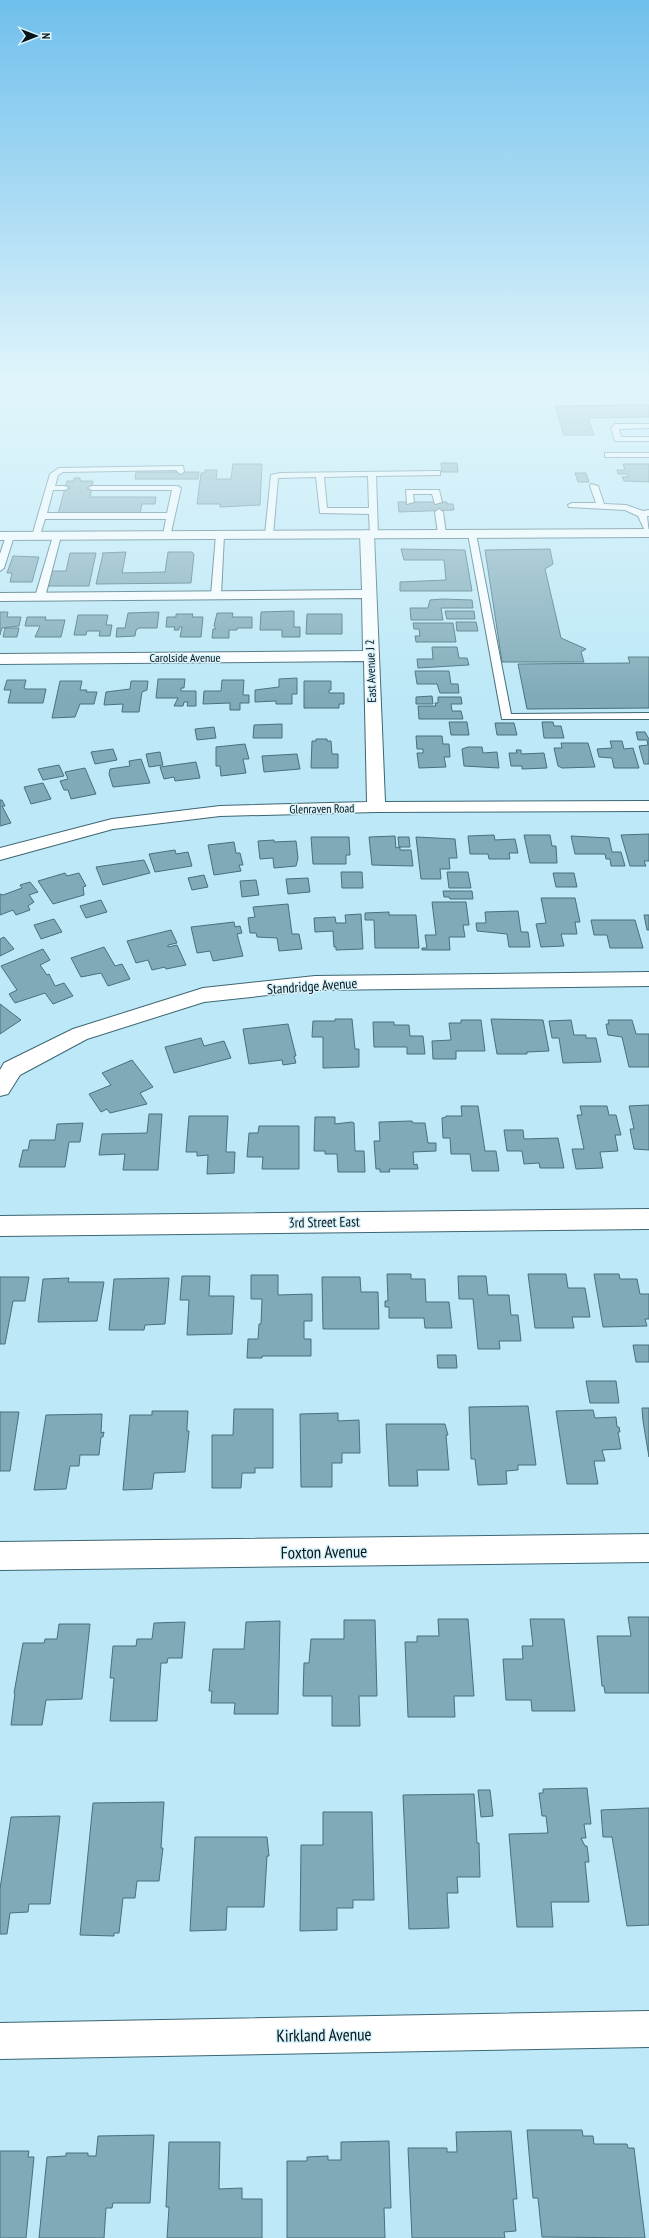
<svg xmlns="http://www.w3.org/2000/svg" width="649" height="2238" viewBox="0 0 649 2238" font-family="'PT Sans Narrow',sans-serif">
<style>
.building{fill:#80aab8;stroke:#48707d}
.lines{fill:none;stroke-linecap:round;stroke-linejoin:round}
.lane-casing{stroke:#3e6673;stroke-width:2}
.street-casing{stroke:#3e6673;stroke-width:2}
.secondary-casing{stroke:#3e6673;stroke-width:2}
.lane{fill:#fff;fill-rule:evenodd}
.street{fill:#fff;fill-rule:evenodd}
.secondary{fill:#fff;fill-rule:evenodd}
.labels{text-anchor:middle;stroke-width:3;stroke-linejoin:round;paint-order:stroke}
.far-street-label{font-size:12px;fill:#05151a;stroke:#d8f2fb}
.street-label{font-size:14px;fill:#05151a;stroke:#d8f2fb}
.near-street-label{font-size:17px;fill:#05151a;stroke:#d8f2fb}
</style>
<rect width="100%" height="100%" fill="#bce8f7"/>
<g class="building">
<path d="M649 405V417L588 418 594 435H564L555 406Z"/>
<path d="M441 463H457L458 472H442Z"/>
<path d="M233 464H262L260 505 220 507V504H197L201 473H205V470H217L216 479H231Z"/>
<path d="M623 464H649V482L624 481 622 477H628L627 474H618L617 470H625Z"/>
<path d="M136 472H199L198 479H135Z"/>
<path d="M575 473H586L589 482H578Z"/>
<path d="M74 478H80V481H93L90 497H156L155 504H142L140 514H58L67 481H74Z"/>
<path d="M398 502H447V504H453L454 510 399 512Z"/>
<path d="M401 549 465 550 472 591H400V582L446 580 444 560H404Z"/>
<path d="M550 549 553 564 545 569 561 638 586 649 581 652 584 662H502L485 550Z"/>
<path d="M126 552 122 573 165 572 168 552H192L194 554 191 583 96 584 103 554 102 553Z"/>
<path d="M70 553H96L89 586H48L52 571H66Z"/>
<path d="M13 556 39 557 32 582H10L12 573H7Z"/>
<path d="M442 599 472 600 473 608H441L443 620H411L410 608H428L430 600Z"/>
<path d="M294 611V627H300V637H282V630H260L261 612Z"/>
<path d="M445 611H474L475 619H447Z"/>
<path d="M0 612H8L7 617H21L19 626 2 628 0 635Z"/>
<path d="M159 612 157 628H139L136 630 135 636 116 637 117 628H125L128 613Z"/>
<path d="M217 613H233L232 617H252V628H237V630H229V638H212L213 629H216L214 626Z"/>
<path d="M176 614H193L192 617H203L201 637H180L182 627H179V630H174L175 627H166L167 617H176Z"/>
<path d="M307 614H342V634H306Z"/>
<path d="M78 615H108L106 625H112L110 636H99L100 631H87L86 635H74Z"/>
<path d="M27 617H46L45 620H65L61 637H35L40 626H25Z"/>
<path d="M456 622H476L478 631H457Z"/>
<path d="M413 623H453L456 642H416L415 636H420L419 629H414Z"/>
<path d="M5 628H19L17 637H3Z"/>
<path d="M432 647H457L459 658H467L469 665 418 668 417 659H433Z"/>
<path d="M628 657H649V708L527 709 518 664 630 663Z"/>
<path d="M415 671H449L451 684H458L459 693H440L437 684H417Z"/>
<path d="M297 678V694H292V704H276V701L255 702V690L279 687V679Z"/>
<path d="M158 679H185L184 688H181V691H196V706H187L188 702H184L183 706H174L178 698H156Z"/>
<path d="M7 680H26L24 688 26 689H46L43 703H8L11 690H4Z"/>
<path d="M222 680H244L243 695H249V703H240V710H230V703L203 704 204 691H221Z"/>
<path d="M60 681H82L80 690H87L86 692H97L94 704H80L75 717 52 718Z"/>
<path d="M131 681H148L147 690 142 692 139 712H122L123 704 104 705 106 692 130 689Z"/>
<path d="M304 681H331V690H329V693H344V704H339V708H304Z"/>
<path d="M432 696 433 704H416V697Z"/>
<path d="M438 697H461L462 704H451L452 711H461L463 719H419L418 706H436L435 703H438Z"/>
<path d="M449 722H467L469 735H451Z"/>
<path d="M542 722H553L554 726H561L564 738H544Z"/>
<path d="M495 723H514L517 735H497Z"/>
<path d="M282 724V738H253L254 725Z"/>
<path d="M214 727 216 738 197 740 195 729Z"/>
<path d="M636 732H645L649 739V764H644L639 746 648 745 647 740H638Z"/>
<path d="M416 736H442L443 744H449L450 757H444L446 767 419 768 417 753H423V749H417Z"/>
<path d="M316 739H327V741H331L332 754H338V768H311L312 741H316Z"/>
<path d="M610 741H622L624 749 633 748 639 768H614L612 758 599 757 597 749 612 748Z"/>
<path d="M561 743H588L595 767 562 768 558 766 554 748H562Z"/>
<path d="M245 744 249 759H243L246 773 221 776 220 766H216V747Z"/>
<path d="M468 747H482L483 753 497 752 499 768 464 766 462 749Z"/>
<path d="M113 749 117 760 95 764 91 752Z"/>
<path d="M516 750H521V754L544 753 547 768 522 769V766H511L509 753H517Z"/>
<path d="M160 752 163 765 149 767 146 754Z"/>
<path d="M297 754 300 769 264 772 262 756Z"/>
<path d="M141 759 150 783 113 787 109 774 110 769 130 766 129 761Z"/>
<path d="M196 762 200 778 175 781 174 777 164 779 160 767Z"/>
<path d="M59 765 64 776 43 780 38 769Z"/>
<path d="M85 768 96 794 71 799 68 790H64L60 781 68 779 65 772Z"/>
<path d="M43 783 51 799 31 804 24 787Z"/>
<path d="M0 800H2L5 806H2L11 823 0 826Z"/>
<path d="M649 834V861H644L646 866H630L621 835Z"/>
<path d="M494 835 495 840 515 839 518 853H509L510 859H489L488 854H470L468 836Z"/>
<path d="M524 835H550L552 846H556L557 863H530Z"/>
<path d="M395 836 396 848 400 847V850H411L413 866 372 865 369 837Z"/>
<path d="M571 836 609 838 612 852H621L625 866H611L610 859H606L605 854H575Z"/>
<path d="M311 837H349L350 855H346V864H313Z"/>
<path d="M398 837H409L410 847H399Z"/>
<path d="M416 837 455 839 457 858H449L450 869H440L441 879H421Z"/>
<path d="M274 840V842L296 841 298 858 296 866 274 868 273 858 260 859 258 841Z"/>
<path d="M234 842 236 853H240L243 865H239L241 871 214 875 208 845Z"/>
<path d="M175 850 176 854 188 852 192 866 155 872 149 854Z"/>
<path d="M144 860 150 873 103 885 96 867Z"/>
<path d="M341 872H362L363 888H342Z"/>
<path d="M447 872H468L471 888H449Z"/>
<path d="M65 873 67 876 79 873 86 886 83 887 84 895 53 904 38 881Z"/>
<path d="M553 873H574L577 887H556Z"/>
<path d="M204 875 208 887 192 890 188 878Z"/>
<path d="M308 878 310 892 288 894 286 879Z"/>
<path d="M256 880 259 895 242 897 240 881Z"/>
<path d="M30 882 38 892 29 895 34 902 28 906 30 910 16 915 13 910 0 915V894L3 895 22 888 20 885Z"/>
<path d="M443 891H472L473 899H450L449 897H444Z"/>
<path d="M541 898H575L580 922H575L577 934H561L564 946 541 947 536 924 546 923Z"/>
<path d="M101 900 107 912 86 918 80 906Z"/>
<path d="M432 902H466L469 925H463L465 937H449L450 950H422V948H427L425 935H436Z"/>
<path d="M288 904 292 934H299L302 949 279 951 277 938 257 937 256 933H250L248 918 255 917 253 907Z"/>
<path d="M518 911 521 932H528L530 947H509L507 934 477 931 476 923H486L485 912Z"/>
<path d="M389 912V915H416L419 948H375L374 920H365V913Z"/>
<path d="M361 914 363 949 336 950V947H334L333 931 315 932 314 918 335 917 336 923H346L345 915Z"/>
<path d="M644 915H649V930H647Z"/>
<path d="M54 919 62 932 41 939 34 925Z"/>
<path d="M591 920H635L643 948H610L607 935H594Z"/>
<path d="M234 922 235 927 240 926 242 933 237 934 243 956 213 961 210 951 197 953 191 927Z"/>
<path d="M171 930 177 943 168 945V947L177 945 186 965 166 969 165 967 152 970 148 960 136 963 127 941Z"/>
<path d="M4 937 14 949 0 956V939Z"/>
<path d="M104 947 115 966 122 964 130 979 108 986 101 973 81 977 71 958Z"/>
<path d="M43 949 50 960 40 965 47 975 49 974 55 986 64 983 73 996 53 1004 45 993 15 1003 9 994 17 990 1 966Z"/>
<path d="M0 1004 21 1020 0 1034Z"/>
<path d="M335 1019H352L355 1049H359V1067L323 1068V1037H312L313 1021H335Z"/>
<path d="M491 1019 543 1020 549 1051 527 1052V1054H497Z"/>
<path d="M461 1020H481L485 1051H456V1059H433L432 1041 451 1040 449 1023H461Z"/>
<path d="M571 1020 574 1035H586V1038H596L601 1062 563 1063 559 1038H552L549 1021Z"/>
<path d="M608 1020H632L636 1034H649V1067H629L622 1037 608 1035 606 1024H609Z"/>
<path d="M373 1022H394V1025H409L410 1036H423L425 1054H407V1047H374Z"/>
<path d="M288 1024 296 1056H294L296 1063 283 1065 282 1060 249 1064 243 1029Z"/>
<path d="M201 1038 204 1046 224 1041 231 1058 174 1073 165 1047Z"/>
<path d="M132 1060 153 1087 140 1093 147 1104 110 1113 107 1109 101 1112 89 1094 111 1085 102 1073Z"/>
<path d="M649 1105V1150L634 1149 630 1129H634L629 1106Z"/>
<path d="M461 1106H478L485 1151H496L499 1171H472L470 1154H451L450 1138H443L442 1118 446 1117V1116H462Z"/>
<path d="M580 1106H607L609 1115H616L621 1135H615L618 1151 600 1152 603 1168 576 1169 572 1149H584L577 1115H582Z"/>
<path d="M149 1114H162L158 1170H123L125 1154 99 1155 102 1134 147 1133Z"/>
<path d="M189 1116H228L226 1152H235L234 1173 207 1174 208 1155 197 1156V1152H186Z"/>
<path d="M315 1117H335V1124L352 1122 354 1123 355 1151H364L365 1172H338L337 1154H325V1151H314Z"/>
<path d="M412 1121 413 1123H425L428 1143H436V1151L413 1152 414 1165 417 1164 418 1169H389L390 1172H380V1169H376L374 1141H380L379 1122Z"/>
<path d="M83 1123 80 1142H69L65 1167H19L23 1150H28L30 1140H55L57 1124Z"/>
<path d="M259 1126H299V1169H262L263 1157H247L249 1133H258Z"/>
<path d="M504 1130H523L524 1139 558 1138 564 1168H540L539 1163 524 1164 522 1151H507Z"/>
<path d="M387 1274H411V1279H425L426 1302H449L452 1328H425L424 1318H389V1307H385V1301H388Z"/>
<path d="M528 1274H566L568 1288H585L590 1317H572L574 1328H535Z"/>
<path d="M594 1274H619L620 1279H637L640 1294H649V1319H645L647 1326 603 1327Z"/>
<path d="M251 1275H278V1295L312 1294V1321H304V1339H311V1356H262V1358H247L248 1339H258L259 1324H261L262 1299H251Z"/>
<path d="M182 1276H210L209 1296H234L232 1334 187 1335 189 1300H180Z"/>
<path d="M458 1276H486L488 1295H509L511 1315H518L521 1341H499L500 1349H478L473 1299H459Z"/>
<path d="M0 1277H29L25 1301H13L5 1344H0Z"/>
<path d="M322 1277H360L361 1292H378L379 1329H323Z"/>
<path d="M69 1278 68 1282H104L97 1321 38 1322 43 1279Z"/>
<path d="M169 1278 165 1324 145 1325 144 1330H109L114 1279Z"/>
<path d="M633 1345H649V1362H636Z"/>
<path d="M437 1355H456L457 1368H438Z"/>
<path d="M586 1381H616L619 1403H590Z"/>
<path d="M528 1406 536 1465H518V1470L506 1471 507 1484 478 1485 475 1459H471L469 1407Z"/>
<path d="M642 1408H649V1457L643 1421Z"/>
<path d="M234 1409H273V1468H255V1473H242L241 1488H212V1435H233Z"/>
<path d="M593 1410 595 1418 616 1417 617 1427H619L620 1432H618L621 1449 602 1450 605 1461H594L598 1484H567L556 1411Z"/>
<path d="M152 1411H188L187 1427V1431H189L185 1472 154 1473 152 1489 123 1490 130 1415H152Z"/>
<path d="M0 1412H19L10 1471H0Z"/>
<path d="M338 1413V1421L359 1420 360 1453H342V1463H332V1487H301L300 1414Z"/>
<path d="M102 1414 101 1433 104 1432 103 1437H101L99 1455H80L79 1466H70L66 1489 34 1490 46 1415Z"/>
<path d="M386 1424H445L448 1435H446L449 1470H417L418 1486H389Z"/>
<path d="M628 1617H649V1693H605L604 1686H602L597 1636H631Z"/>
<path d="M438 1619H468L474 1696H454L455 1717H408L405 1642H417V1636H439Z"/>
<path d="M530 1619H564L575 1711H532L531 1700H506L503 1659H523L522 1646H533Z"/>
<path d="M344 1620H375L377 1696H359L360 1726H332V1696H303L304 1663H309L311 1639H344Z"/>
<path d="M280 1621 278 1714H234L235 1703H211L212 1691H209L213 1649H244L246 1622Z"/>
<path d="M185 1622 182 1658H168L167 1663H161L157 1721H110L114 1678H110L113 1646H136L137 1639H152L154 1623Z"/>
<path d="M59 1624H90L82 1699 46 1700 42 1725H11L15 1693H14L23 1643H44L45 1639H57Z"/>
<path d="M587 1788 591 1824H584L586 1838H581L585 1846H587L589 1862H585L589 1902H551L553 1927H517L509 1834 548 1833 546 1816H542L539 1793H543V1789Z"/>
<path d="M478 1790H490L493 1816 481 1817Z"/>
<path d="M474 1794 477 1843H479L480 1877H457L458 1893H447L449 1928 409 1929 403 1795Z"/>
<path d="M164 1802 161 1848H163L159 1881H137L135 1898H123L119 1933H114V1936L80 1935 93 1803Z"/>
<path d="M649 1808V1925L627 1926 612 1837H603L601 1810Z"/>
<path d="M323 1812H372L374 1900H353V1908H337V1930L300 1931 301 1845H323Z"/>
<path d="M60 1816 50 1904H29L28 1912 10 1913 7 1934H0V1889L11 1817Z"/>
<path d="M195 1837H267L269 1856H267L264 1907H227L226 1930 190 1931Z"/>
<path d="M527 2130H582L583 2136H593L594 2144H627L628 2148H634L645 2238 542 2237 538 2198H533Z"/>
<path d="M511 2131 517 2199H513L516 2231 504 2232 505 2238H412L408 2148H447V2152H457L456 2132Z"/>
<path d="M154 2135 150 2203H113L112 2208H106L104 2238H39L47 2157 66 2156V2153H88V2156H96L98 2136Z"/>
<path d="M389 2141 391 2208H384L385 2238H287V2161H307V2157L328 2156V2160H341V2142Z"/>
<path d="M169 2142H220L219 2189 242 2188V2199H262V2238H167L169 2207H166Z"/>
<path d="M0 2151H29L28 2157H34L26 2238H0Z"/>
</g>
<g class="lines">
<g class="lane-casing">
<g id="lane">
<path d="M615 424H649V428L619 429 621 437H649V441H615L611 428Z"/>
<rect x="605" y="453" width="44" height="4"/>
<path d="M183 466 184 472 180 474 176 470 63 472 58 475 55 486H65L69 488 65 490H53L47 513H167L172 490H92L88 488 92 486H177L181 488 170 537 163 535 166 519H45L39 538 32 536 50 474 59 468Z"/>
<path d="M437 471H440V475L376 476 378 534 374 537 370 534 369 514 320 513 316 477 278 478 273 535 269 538 265 535 271 475 280 473ZM368 476 369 508H327L324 477Z"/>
<path d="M591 484 598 486 604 504 626 505 643 511 649 510V516H647L649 534 645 531 638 516 625 510 569 507 568 505 572 503H596L590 486Z"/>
<path d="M406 490H439L442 502 435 504 432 494H413L414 502 407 504Z"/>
<path d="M439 509 443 512 446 534 442 537 438 534 435 512Z"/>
<path d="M472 531 476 534 511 714 649 713V719H502L468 534Z"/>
<path d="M220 532 224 535 221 595 216 598 211 595 216 535Z"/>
<path d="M10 533 14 536 4 568 0 571V554L6 536Z"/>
<path d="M57 533 61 536 45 597 37 599 35 597 53 536Z"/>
</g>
</g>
<g class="street-casing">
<g id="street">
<path d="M367 530 374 534 385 802 649 801V811L376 812 220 816 113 829 0 860V848L112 819 220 806 367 802 364 661 0 664V654L363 651 362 598 0 601V593L362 590 360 534Z"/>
<path d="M649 972V986L315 990 204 1002 87 1039 20 1075 8 1094 0 1096V1070L4 1063 73 1029 203 988 315 976Z"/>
<path d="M649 1209V1229L0 1236V1216Z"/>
<path d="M649 1534V1562L0 1570V1542Z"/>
<path d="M649 2011V2047L0 2059V2023Z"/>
</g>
</g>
<g class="secondary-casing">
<path id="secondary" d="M649 529V537L0 540V532Z"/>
</g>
<use href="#lane" class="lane"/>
<use href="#street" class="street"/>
<use href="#secondary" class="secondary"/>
</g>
<linearGradient id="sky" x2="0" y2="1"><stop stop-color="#6fbfec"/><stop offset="0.55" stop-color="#e1f5fb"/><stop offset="1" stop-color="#e1f5fb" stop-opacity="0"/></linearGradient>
<rect width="649" height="700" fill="url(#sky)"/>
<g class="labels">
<g class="far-street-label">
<text x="185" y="662">Carolside Avenue</text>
<text transform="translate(371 671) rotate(-92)" y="4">East Avenue J 2</text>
<text transform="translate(322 809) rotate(-1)" y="4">Glenraven Road</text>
</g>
<g class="street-label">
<text transform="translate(312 986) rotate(-4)" y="5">Standridge Avenue</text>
<text transform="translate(324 1222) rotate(-1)" y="5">3rd Street East</text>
</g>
<g class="near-street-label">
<text transform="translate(324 1552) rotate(-1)" y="6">Foxton Avenue</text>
<text transform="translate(324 2035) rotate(-1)" y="6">Kirkland Avenue</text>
</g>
</g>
<g transform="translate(36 36) rotate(90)" stroke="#d8f2fb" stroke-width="3" paint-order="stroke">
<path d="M0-3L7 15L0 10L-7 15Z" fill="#05151a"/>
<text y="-6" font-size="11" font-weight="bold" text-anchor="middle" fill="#05151a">N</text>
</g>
</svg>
